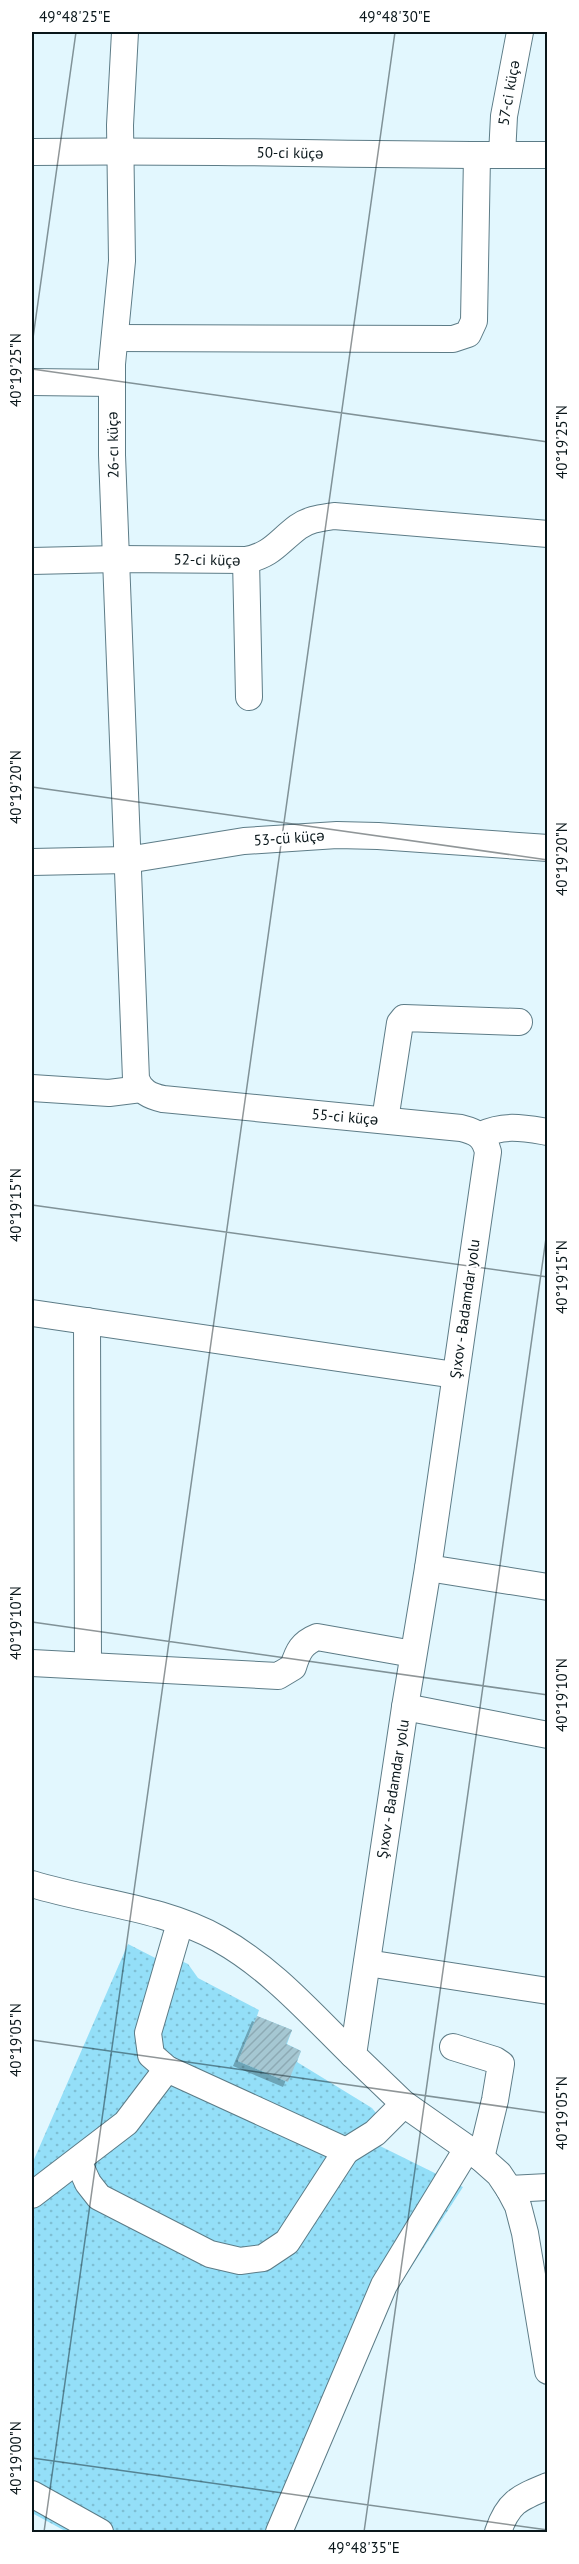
<svg xmlns="http://www.w3.org/2000/svg" width="579" height="2564" viewBox="0 0 579 2564" font-family="'PT Sans',sans-serif">
<style>
.park{fill:url(#park-dots)}
.building{fill:url(#building-hatch);filter:url(#shadow)}
.lines{fill:none;stroke-linecap:round;stroke-linejoin:round}
.minor-casing{stroke:#5d7c87;stroke-width:28}
.minor{stroke:#fff;stroke-width:26}
.ticks{fill:none;stroke:#09161a;stroke-width:1.5;stroke-opacity:0.45}
.labels{text-anchor:middle;stroke-width:4.5;stroke-linejoin:round;paint-order:stroke}
.street-label{font-size:15px;fill:#09161a;stroke:#fff}
.neatline{fill:none;stroke:#09161a;stroke-width:2}
.ticks-label{font-size:15px;text-anchor:middle;fill:#09161a}
</style>
<defs>
<pattern id="park-dots" width="8" height="8" patternUnits="userSpaceOnUse" patternTransform="scale(1.5)"><rect width="8" height="8" fill="#94dff8"/><path d="M2 2h.1M6 6h.1" fill="none" stroke="#7ebfd4" stroke-width="1.8" stroke-linecap="round"/></pattern>
<pattern id="building-hatch" width="6" height="6" patternUnits="userSpaceOnUse" patternTransform="scale(1.5)"><rect width="6" height="6" fill="#a5c7d2"/><path d="M-1 1l2-2M0 6l6-6M5 7l2-2" fill="none" stroke="#8daab4"/></pattern>
<filter id="shadow"><feDropShadow dx="-5" dy="5" stdDeviation="0" flood-color="#0004"/></filter>
</defs>
<rect width="100%" height="100%" fill="#e2f7fe"/>
<path class="park" d="M128 1944 167 1964 177 1959 188 1964 198 1978 259 2010 257 2016 292 2030 287 2044 301 2051 297 2062 372 2108 380 2118 375 2133 380 2146 463 2187 392 2297 288 2532H67L32 2513V2164Z"/>
<path class="building" d="M257 2016 292 2030 286 2044 301 2051 288 2082 238 2061Z"/>
<g class="lines">
<g class="minor-casing">
<g id="minor">
<path d="M125 32 120 125 122 261 112 364V455L136 1079C141 1092 150 1096 163 1099L461 1128C477 1132 484 1136 488 1152L428 1568 405 1707 353 2055 404 2104 481 2158 499 2174 509 2189 518 2206 525 2233 548 2371"/>
<path d="M32 152C204 149 376 156 548 155"/>
<path d="M502 155 504 116 520 32"/>
<path d="M115 338 453 339 468 334 474 321 477 156"/>
<path d="M32 382 112 383"/>
<path d="M246 560 249 697"/>
<path d="M32 561 117 559 246 560C272 555 278 542 298 527 309 519 321 518 334 516L548 534"/>
<path d="M32 862 127 860 244 841 337 835 378 836 548 848"/>
<path d="M32 1088 109 1093 141 1089"/>
<path d="M385 1120 400 1023 404 1018 519 1022"/>
<path d="M481 1135C504 1124 523 1128 548 1132"/>
<path d="M32 1313 455 1375"/>
<path d="M87 1321 88 1665"/>
<path d="M428 1568 548 1587"/>
<path d="M32 1663 278 1676 293 1667C298 1651 302 1643 317 1637L413 1654"/>
<path d="M405 1707 548 1735"/>
<path d="M32 1884C93 1903 162 1907 219 1939 271 1968 311 2014 353 2055"/>
<path d="M180 1923 148 2033 151 2055 167 2069 346 2151 375 2133 404 2104"/>
<path d="M367 1963 548 1991"/>
<path d="M453 2047 495 2060 501 2064 495 2100 481 2158"/>
<path d="M78 2161 88 2183 99 2197 210 2254 240 2261 263 2258 287 2242 346 2151"/>
<path d="M509 2189 548 2187"/>
<path d="M32 2195 126 2123 167 2069"/>
<path d="M32 2494 100 2532"/>
<path d="M279 2532 384 2285 467 2149"/>
<path d="M498 2532C508 2502 519 2498 548 2486"/>
</g>
</g>
<use href="#minor" class="minor"/>
</g>
<path class="ticks" d="M32 345 76 32M32 369 548 442M32 787 548 860M32 1205 548 1277M32 1622 548 1695M32 2040 548 2113M32 2458 548 2530M44 2532 395 32M364 2532 548 1224"/>
<g class="labels">
<g class="street-label">
<text transform="translate(509 93) rotate(-80)" y="5">57-ci küçə</text>
<text transform="translate(290 153) rotate(1)" y="5">50-ci küçə</text>
<text transform="translate(113 445) rotate(-91)" y="5">26-cı küçə</text>
<text transform="translate(207 560) rotate(1)" y="5">52-ci küçə</text>
<text transform="translate(289 838) rotate(-4)" y="5">53-cü küçə</text>
<text transform="translate(345 1117) rotate(5)" y="5">55-ci küçə</text>
<text transform="translate(465 1309) rotate(-82)" y="5">Şıxov - Badamdar yolu</text>
<text transform="translate(393 1789) rotate(-81)" y="5">Şıxov - Badamdar yolu</text>
</g>
</g>
<rect width="579" height="2564" fill="none" stroke="#ffffff" stroke-width="66"/>
<rect x="33" y="33" width="513" height="2498" class="neatline"/>
<g class="ticks-label">
<text x="75" y="22">49°48'25"E</text>
<text x="395" y="22">49°48'30"E</text>
<text transform="translate(16 370) rotate(-90)" y="5">40°19'25"N</text>
<text transform="translate(562 442) rotate(-90)" y="5">40°19'25"N</text>
<text transform="translate(16 787) rotate(-90)" y="5">40°19'20"N</text>
<text transform="translate(562 859) rotate(-90)" y="5">40°19'20"N</text>
<text transform="translate(16 1205) rotate(-90)" y="5">40°19'15"N</text>
<text transform="translate(562 1277) rotate(-90)" y="5">40°19'15"N</text>
<text transform="translate(16 1623) rotate(-90)" y="5">40°19'10"N</text>
<text transform="translate(562 1695) rotate(-90)" y="5">40°19'10"N</text>
<text transform="translate(16 2040) rotate(-90)" y="5">40°19'05"N</text>
<text transform="translate(562 2113) rotate(-90)" y="5">40°19'05"N</text>
<text transform="translate(16 2458) rotate(-90)" y="5">40°19'00"N</text>
<text x="364" y="2553">49°48'35"E</text>
</g>
</svg>
